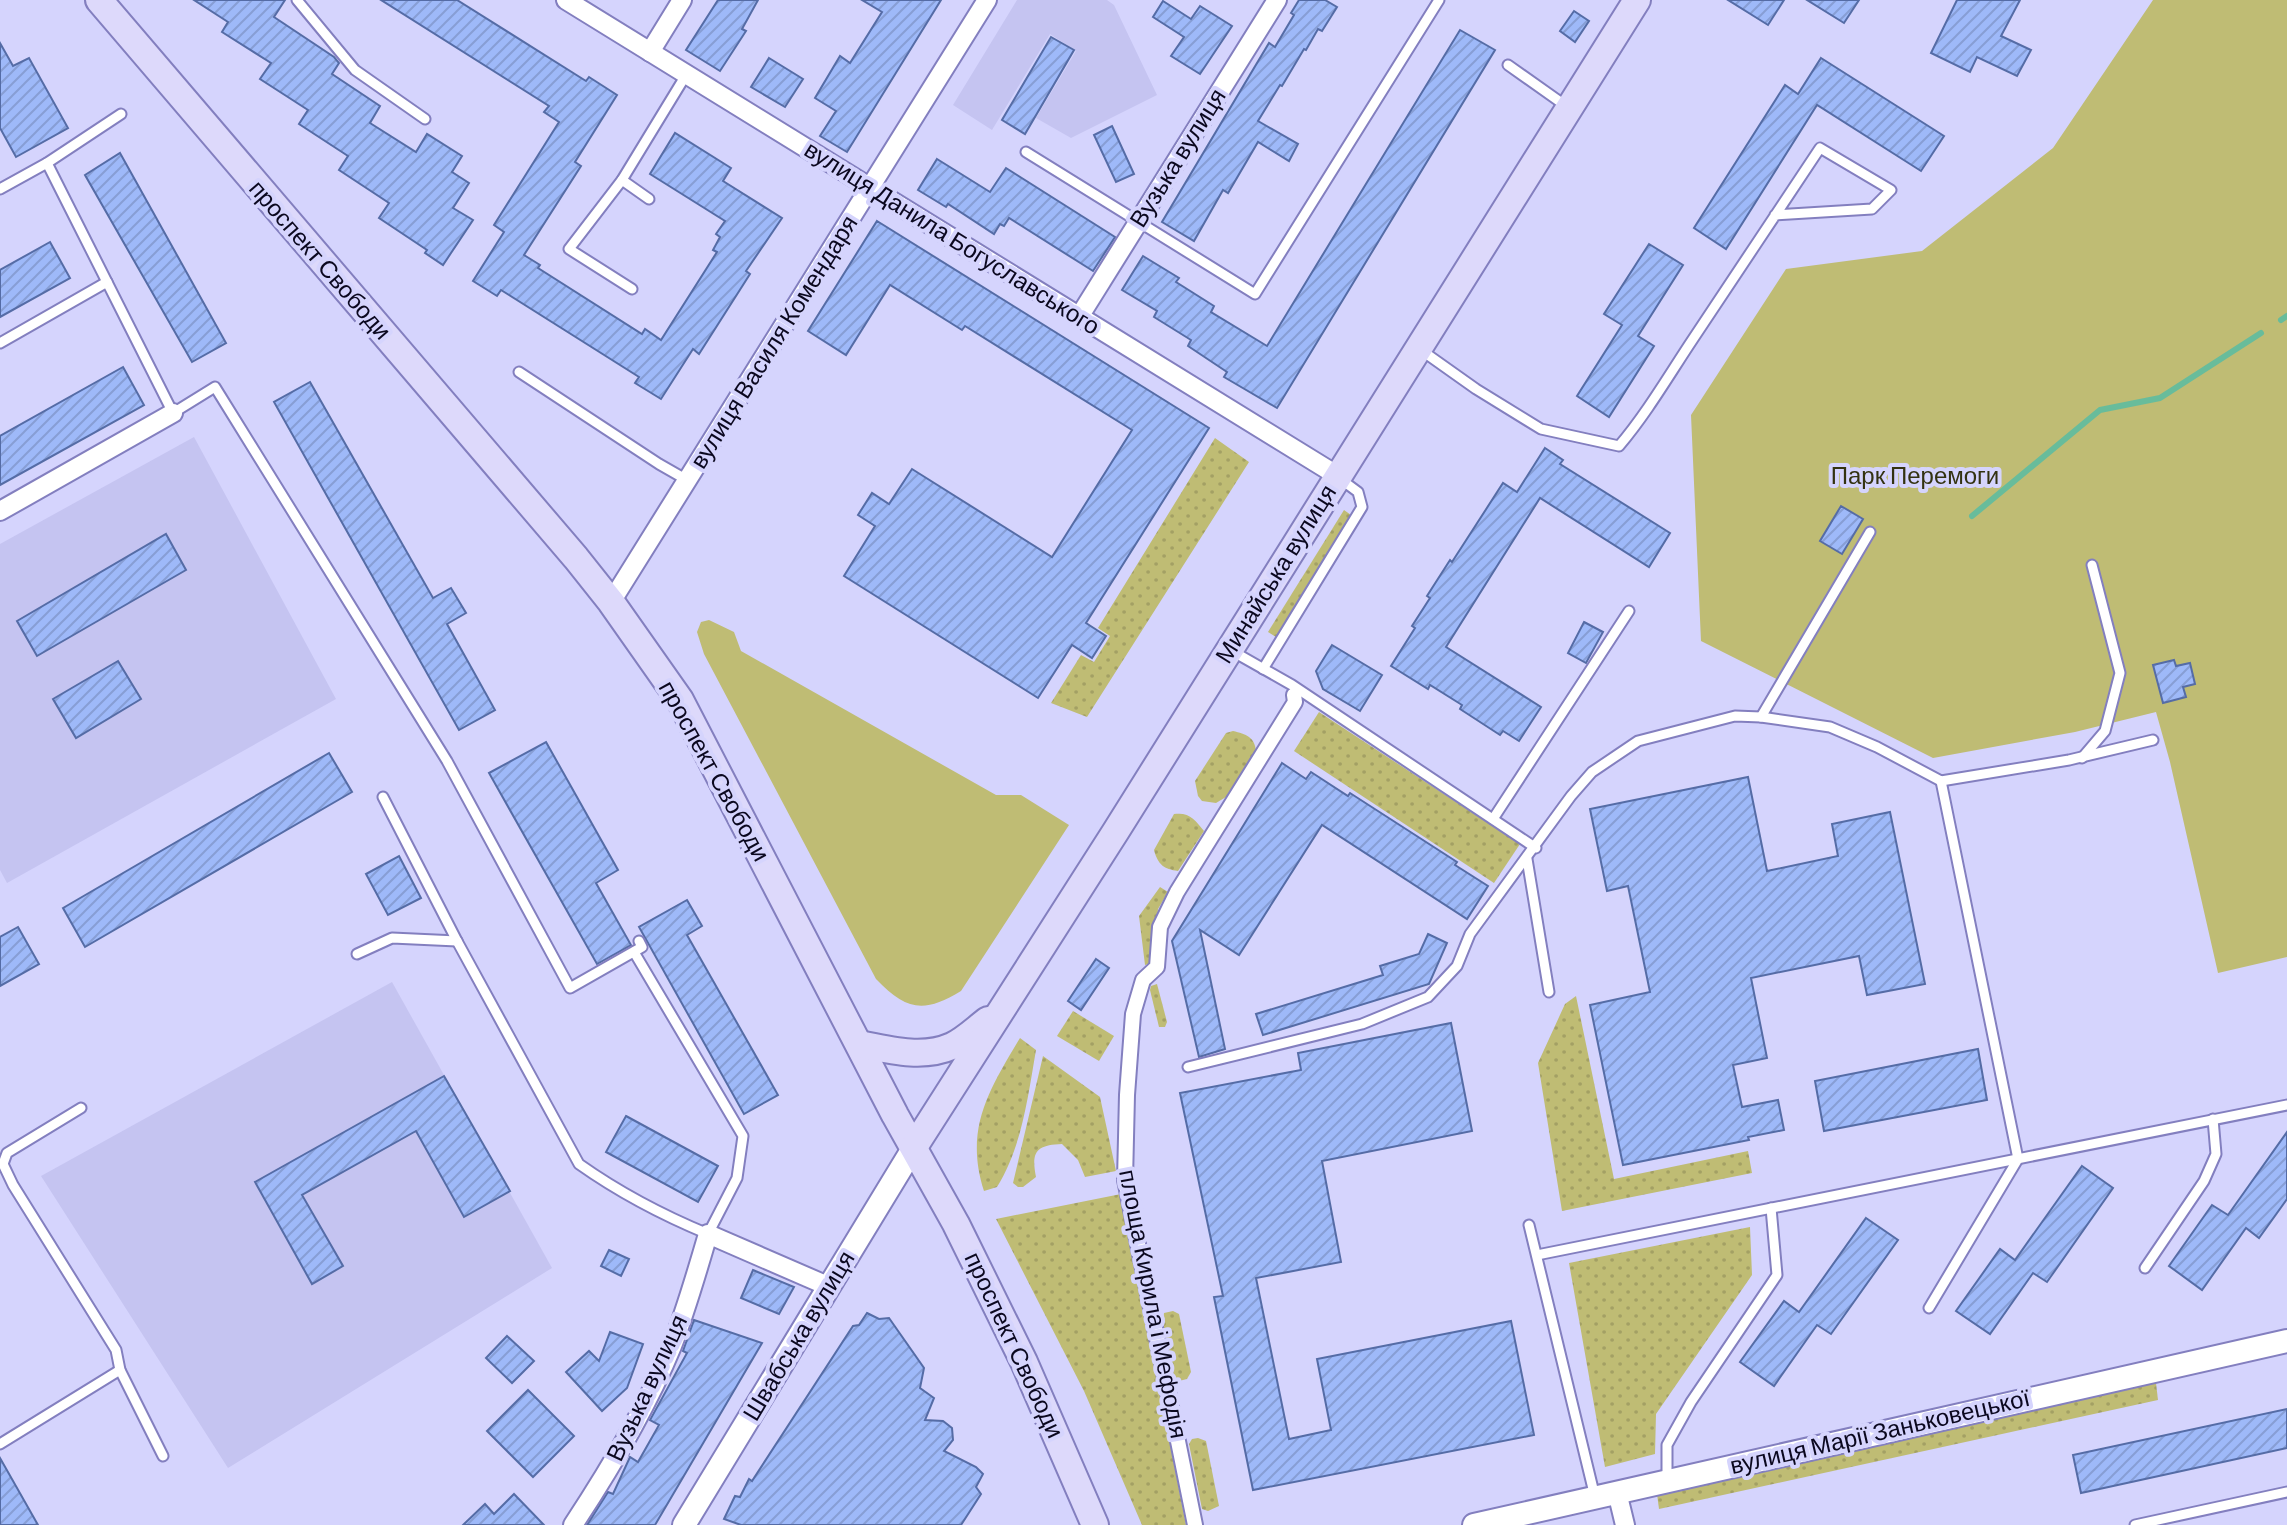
<svg xmlns="http://www.w3.org/2000/svg" width="2287" height="1525" viewBox="0 0 2287 1525" font-family="Barlow,sans-serif">
<style>
.built{fill:#c5c4f1}
.grass{fill:url(#grass-dots)}
.park{fill:#bfbc74}
.lines{fill:none;stroke-linecap:round;stroke-linejoin:round}
.stream{stroke:#68bc9b;stroke-width:6}
.building{fill:url(#building-hatch);stroke:#556ca6;stroke-width:2}
.service-casing{stroke:#837fbf;stroke-width:13}
.pedestrian-casing{stroke:#837fbf;stroke-width:18}
.minor-casing{stroke:#837fbf;stroke-width:22}
.tertiary-casing{stroke:#837fbf;stroke-width:26}
.secondary-casing{stroke:#837fbf;stroke-width:30}
.service{stroke:#fff;stroke-width:9}
.pedestrian{stroke:#fff;stroke-width:14}
.minor{stroke:#fff;stroke-width:18}
.tertiary{stroke:#fff;stroke-width:22}
.secondary{stroke:#ddd9fb;stroke-width:26}
.labels{text-anchor:middle;stroke-width:8;stroke-linejoin:round;paint-order:stroke}
.street-label{font-size:24px;fill:#0b081f;stroke:#d5d4fd}
.park-label{font-size:24px;fill:#333211;stroke:#d5d4fd}
</style>
<defs>
<pattern id="grass-dots" width="8" height="8" patternUnits="userSpaceOnUse" patternTransform="scale(2)"><rect width="8" height="8" fill="#bfbc74"/><path d="M2 2h.1M6 6h.1" fill="none" stroke="#a3a064" stroke-width="1.8" stroke-linecap="round"/></pattern>
<pattern id="building-hatch" width="6" height="6" patternUnits="userSpaceOnUse" patternTransform="scale(2)"><rect width="6" height="6" fill="#9eb9f9"/><path d="M-1 1l2-2M0 6l6-6M5 7l2-2" fill="none" stroke="#879ed5"/></pattern>
</defs>
<rect width="100%" height="100%" fill="#d5d4fd"/>
<g class="built">
<path d="M1017 0H1107L1114 5 1157 95 1071 138 1036 118 1076 51 1050 34 992 130 953 105Z"/>
<path d="M194 437 336 699 7 883 0 870V544Z"/>
<path d="M392 982 552 1268 228 1468 41 1176Z"/>
</g>
<g class="grass">
<path d="M1215 438 1249 462 1087 717 1051 703 1081 655 1094 662 1110 636 1098 628Z"/>
<path d="M1344 510 1351 515 1276 637 1268 632Z"/>
<path d="M1319 712 1520 844 1494 883 1294 751Z"/>
<path d="M1233 731C1246 734 1255 737 1256 752L1226 797 1216 803 1202 801 1198 796 1195 781 1226 733Z"/>
<path d="M1174 814C1190 812 1195 820 1204 831L1178 871C1164 869 1158 865 1154 850Z"/>
<path d="M1160 887 1168 892 1158 909 1153 963 1145 965 1139 916Z"/>
<path d="M1157 984 1167 1022 1165 1027H1159L1150 990 1151 986Z"/>
<path d="M1576 996 1614 1179 1748 1151 1752 1173 1562 1211 1538 1063 1565 1004Z"/>
<path d="M1073 1011 1114 1036 1099 1061 1057 1036Z"/>
<path d="M1020 1038 1036 1050C1028 1096 1022 1147 997 1187L984 1191C964 1129 989 1090 1020 1038Z"/>
<path d="M1043 1056 1100 1097 1116 1171 1085 1177 1078 1160 1062 1144C1036 1145 1031 1152 1036 1177L1023 1187H1018L1013 1183Z"/>
<path d="M1121 1194 1186 1525H1142L1084 1391 996 1219Z"/>
<path d="M1750 1227 1752 1275 1656 1414 1655 1454 1605 1467 1569 1263Z"/>
<path d="M1173 1311 1179 1314 1191 1372 1187 1379 1179 1381 1174 1377 1163 1323 1164 1313Z"/>
<path d="M2156 1383 2158 1400 1659 1509 1657 1494Z"/>
<path d="M1198 1438 1206 1441 1219 1506 1208 1511 1202 1509 1189 1444 1192 1439Z"/>
</g>
<g class="park">
<path d="M2153 0H2287V957L2218 973 2170 762 2156 712 2075 732 1933 758 1701 641 1691 415 1786 269 1922 251 2053 148Z"/>
<path d="M709 620 734 632 741 651 996 795H1021L1069 825 961 991C923 1014 906 1010 876 979L704 654 697 632 701 622Z"/>
</g>
<g class="lines">
<g class="stream">
<path d="M2281 320 2287 316"/>
<path d="M1972 516 2100 410 2160 398 2261 333"/>
</g>
</g>
<g class="building">
<path d="M194 0H285L274 17 334 57 339 63 332 74 380 106 370 123 416 152 427 134 462 156 452 172 469 183 453 208 473 220 443 265 425 253 427 250 379 218 389 203 339 170 348 156 299 124 308 110 260 79 271 63 222 32 228 22Z"/>
<path d="M381 0H457L586 81 589 77 617 95 575 162 581 166 524 255 540 265 538 268 642 334 645 329 661 340 717 252 713 250 720 237 716 234 725 221 650 174 675 133 731 168 723 181 782 218 746 271 750 274 699 354 693 349 661 399 635 383 639 377 501 290 497 296 473 281 504 232 494 225 559 122 544 112 549 106Z"/>
<path d="M718 0H758L742 29 746 31 720 71 686 50Z"/>
<path d="M862 0H941L847 152 820 136 836 111 815 98 840 56 850 63 882 12Z"/>
<path d="M1299 0H1325L1337 7 1322 31 1318 29 1306 50 1304 49 1282 86 1280 85 1258 121 1298 144 1289 161 1258 142 1228 193 1223 190 1194 241 1162 222 1269 43 1275 47 1294 15 1291 13Z"/>
<path d="M1728 0H1784L1768 25Z"/>
<path d="M1807 0H1859L1844 23Z"/>
<path d="M1957 0H2020L2001 36 2031 50 2017 76 1977 57 1970 72 1931 53Z"/>
<path d="M1163 1 1191 19 1200 6 1232 26 1200 74 1171 56 1184 37 1153 17Z"/>
<path d="M1574 11 1589 21 1575 42 1560 31Z"/>
<path d="M1460 30 1495 50 1277 408 1224 377 1227 372 1188 346 1191 340 1154 317 1157 311 1122 290 1143 256 1179 278 1176 282 1214 306 1211 312 1267 346Z"/>
<path d="M1051 37 1074 50 1025 134 1002 120Z"/>
<path d="M0 43 13 66 29 58 68 128 16 157 0 128Z"/>
<path d="M769 58 803 79 785 107 751 87Z"/>
<path d="M1821 58 1944 136 1921 171 1817 105 1726 249 1694 228 1785 85 1798 94Z"/>
<path d="M1112 126 1134 174 1116 182 1094 135Z"/>
<path d="M120 153 226 343 192 362 85 175Z"/>
<path d="M937 159 990 192 1006 168 1115 237 1093 271 1009 218 1004 226 1000 224 994 234 948 204 946 207 918 190Z"/>
<path d="M877 221 1209 428 1086 623 1106 636 1092 658 1072 645 1038 698 844 576 875 526 858 515 872 493 889 504 912 469 1052 557 1132 430 965 326 962 330 890 285 846 355 808 331Z"/>
<path d="M50 242 70 278 0 317V270Z"/>
<path d="M1649 244 1683 265 1638 336 1654 346 1609 417 1577 396 1622 325 1604 314Z"/>
<path d="M123 367 144 405 0 485V436Z"/>
<path d="M310 382 433 598 451 588 466 613 447 624 495 710 459 730 274 402Z"/>
<path d="M1545 448 1563 460 1560 464 1670 533 1649 567 1540 498 1446 647 1541 707 1519 741 1503 731 1500 735 1460 709 1462 705 1430 685 1428 689 1391 666 1415 628 1412 626 1430 598 1427 596 1450 560 1452 562 1503 483 1517 492Z"/>
<path d="M1841 506 1863 519 1842 554 1820 541Z"/>
<path d="M166 534 186 570 37 656 17 621Z"/>
<path d="M1584 622 1603 632 1586 663 1568 653Z"/>
<path d="M1332 645 1382 675 1360 711 1323 689 1316 671Z"/>
<path d="M2174 660 2176 666 2190 663 2195 684 2183 687 2186 697 2163 703 2153 665Z"/>
<path d="M118 661 141 699 76 738 53 699Z"/>
<path d="M546 742 618 870 596 883 631 945 597 964 489 773Z"/>
<path d="M329 753 352 792 85 947 63 908Z"/>
<path d="M1282 763 1306 779 1311 772 1348 796 1350 793 1457 862 1455 865 1488 886 1467 919 1322 825 1239 955 1200 930 1225 1049 1199 1057 1172 941Z"/>
<path d="M1748 777 1767 871 1838 856 1832 824 1890 812 1925 984 1867 995 1859 956 1751 978 1767 1058 1733 1065 1742 1107 1778 1100 1784 1130 1748 1137 1749 1140 1623 1165 1590 1005 1650 992 1628 886 1607 891 1590 809Z"/>
<path d="M399 856 421 898 388 915 366 874Z"/>
<path d="M687 900 702 926 687 935 778 1095 744 1114 639 927Z"/>
<path d="M18 927 39 964 0 986V937Z"/>
<path d="M1428 934 1447 943 1429 984 1263 1035 1256 1014 1383 975 1380 966 1419 954Z"/>
<path d="M1096 959 1109 968 1081 1010 1068 1001Z"/>
<path d="M1451 1023 1472 1131 1322 1161 1341 1262 1256 1278 1289 1439 1331 1430 1317 1359 1511 1321 1534 1435 1253 1490 1214 1297 1223 1296 1180 1093 1301 1070 1298 1053Z"/>
<path d="M1978 1049 1987 1100 1824 1131 1815 1081Z"/>
<path d="M444 1076 510 1191 464 1217 416 1131 302 1195 343 1266 312 1284 255 1182Z"/>
<path d="M626 1116 718 1166 698 1202 606 1152Z"/>
<path d="M2287 1132V1199L2259 1238 2246 1228 2202 1290 2169 1266 2212 1205 2228 1215Z"/>
<path d="M2082 1166 2113 1188 2047 1282 2033 1273 1990 1334 1956 1311 2000 1249 2015 1260Z"/>
<path d="M1866 1218 1898 1240 1831 1334 1817 1325 1774 1386 1740 1362 1784 1301 1799 1312Z"/>
<path d="M609 1250 629 1259 621 1276 601 1266Z"/>
<path d="M753 1270 794 1287 779 1314 741 1298Z"/>
<path d="M867 1313 879 1319 889 1318 924 1368 920 1388 934 1398 925 1420 943 1421 952 1428 953 1440 944 1451 976 1467 983 1474 976 1487 981 1494 961 1525H741L724 1519 735 1496 740 1497 749 1479 752 1481 853 1326 859 1325Z"/>
<path d="M694 1320 762 1343 655 1525H587L608 1492 613 1494 630 1457 638 1462 659 1425 650 1420 687 1353 683 1351Z"/>
<path d="M610 1332 643 1344 627 1388 602 1411 566 1372 589 1351 599 1361Z"/>
<path d="M507 1336 534 1361 512 1383 486 1358Z"/>
<path d="M528 1390 574 1436 533 1477 487 1431Z"/>
<path d="M2287 1409V1448L2081 1493 2073 1455Z"/>
<path d="M0 1458 38 1525H0Z"/>
<path d="M514 1494 544 1525H463L485 1504 494 1514Z"/>
</g>
<g class="lines">
<g class="service-casing">
<g id="service">
<path d="M297 0 355 70 425 119"/>
<path d="M1508 65 1566 106"/>
<path d="M1026 152 1255 294 1439 0"/>
<path d="M47 163 173 413 215 387 447 761 570 988 642 947 639 941"/>
<path d="M622 180 649 199"/>
<path d="M0 189 47 163 121 114"/>
<path d="M632 289 569 249 622 180 686 75"/>
<path d="M0 343 107 282"/>
<path d="M1421 350 1476 389 1541 429 1619 446C1647 413 1669 375 1693 339 1735 275 1778 212 1820 148L1891 190 1872 209 1775 215"/>
<path d="M519 372 659 464 687 480"/>
<path d="M1232 651 1292 685 1536 848"/>
<path d="M1263 669 1362 507 1358 492 1339 478"/>
<path d="M1761 717 1870 532"/>
<path d="M2082 758 2105 731 2120 673 2092 565"/>
<path d="M383 797 457 941 579 1164C620 1193 662 1215 708 1234L737 1178 743 1136 634 952"/>
<path d="M1493 819 1629 611"/>
<path d="M1527 859 1549 992"/>
<path d="M357 954 392 938 457 941"/>
<path d="M1188 1067 1362 1024 1428 997 1457 966 1470 934 1571 796 1592 772 1638 741 1735 716 1761 717 1830 727 1877 747 1941 781 2069 760 2153 740"/>
<path d="M81 1108 7 1153 3 1164 13 1185 116 1350 120 1370 163 1456"/>
<path d="M1529 1225 1595 1497"/>
<path d="M1537 1255 2287 1105"/>
<path d="M2145 1268 2204 1181 2216 1154 2213 1119"/>
<path d="M1929 1308 2018 1159 1941 781"/>
<path d="M0 1444 120 1370"/>
<path d="M1667 1480V1445L1691 1402 1777 1275 1771 1208"/>
<path d="M2135 1525 2287 1492"/>
</g>
</g>
<g class="pedestrian-casing">
<path id="pedestrian" d="M1195 1525 1125 1180 1127 1095 1133 1014 1143 980 1157 967 1160 927 1177 892 1295 702 1294 695"/>
</g>
<g class="minor-casing">
<g id="minor">
<path d="M566 0 1338 476"/>
<path d="M650 52 682 0"/>
<path d="M1079 317 1277 0"/>
<path d="M0 511 173 413"/>
<path d="M611 602 987 0"/>
<path d="M1617 1492 1625 1525"/>
<path d="M573 1525C610 1469 646 1409 672 1346 686 1310 697 1272 708 1234L830 1287"/>
</g>
</g>
<g class="tertiary-casing">
<g id="tertiary">
<path d="M684 1525 914 1147"/>
<path d="M1474 1525 2287 1341"/>
</g>
</g>
<g class="secondary-casing">
<g id="secondary">
<path d="M99 0 576 558 611 602 680 700 895 1115 956 1224 1024 1362 1095 1525"/>
<path d="M859 1044C889 1050 923 1059 952 1046 965 1040 977 1028 988 1020"/>
<path d="M914 1147 1116 831 1637 0"/>
</g>
</g>
<use href="#service" class="service"/>
<use href="#pedestrian" class="pedestrian"/>
<use href="#minor" class="minor"/>
<use href="#tertiary" class="tertiary"/>
<use href="#secondary" class="secondary"/>
</g>
<g class="labels">
<g class="street-label">
<text transform="translate(1178 158) rotate(-58)" y="8">Вузька вулиця</text>
<text transform="translate(952 238) rotate(32)" y="8">вулиця Данила Богуславського</text>
<text transform="translate(320 260) rotate(49)" y="8">проспект Свободи</text>
<text transform="translate(774 342) rotate(-58)" y="8">вулиця Василя Комендаря</text>
<text transform="translate(1276 574) rotate(-58)" y="8">Минайська вулиця</text>
<text transform="translate(714 771) rotate(61)" y="8">проспект Свободи</text>
<text transform="translate(1153 1304) rotate(79)" y="8">площа Кирила і Мефодія</text>
<text transform="translate(799 1336) rotate(-59)" y="8">Швабська вулиця</text>
<text transform="translate(1014 1345) rotate(65)" y="8">проспект Свободи</text>
<text transform="translate(647 1388) rotate(-65)" y="8">Вузька вулиця</text>
<text transform="translate(1880 1432) rotate(-13)" y="8">вулиця Марії Заньковецької</text>
</g>
<g class="park-label">
<text x="1915" y="484">Парк Перемоги</text>
</g>
</g>
</svg>
